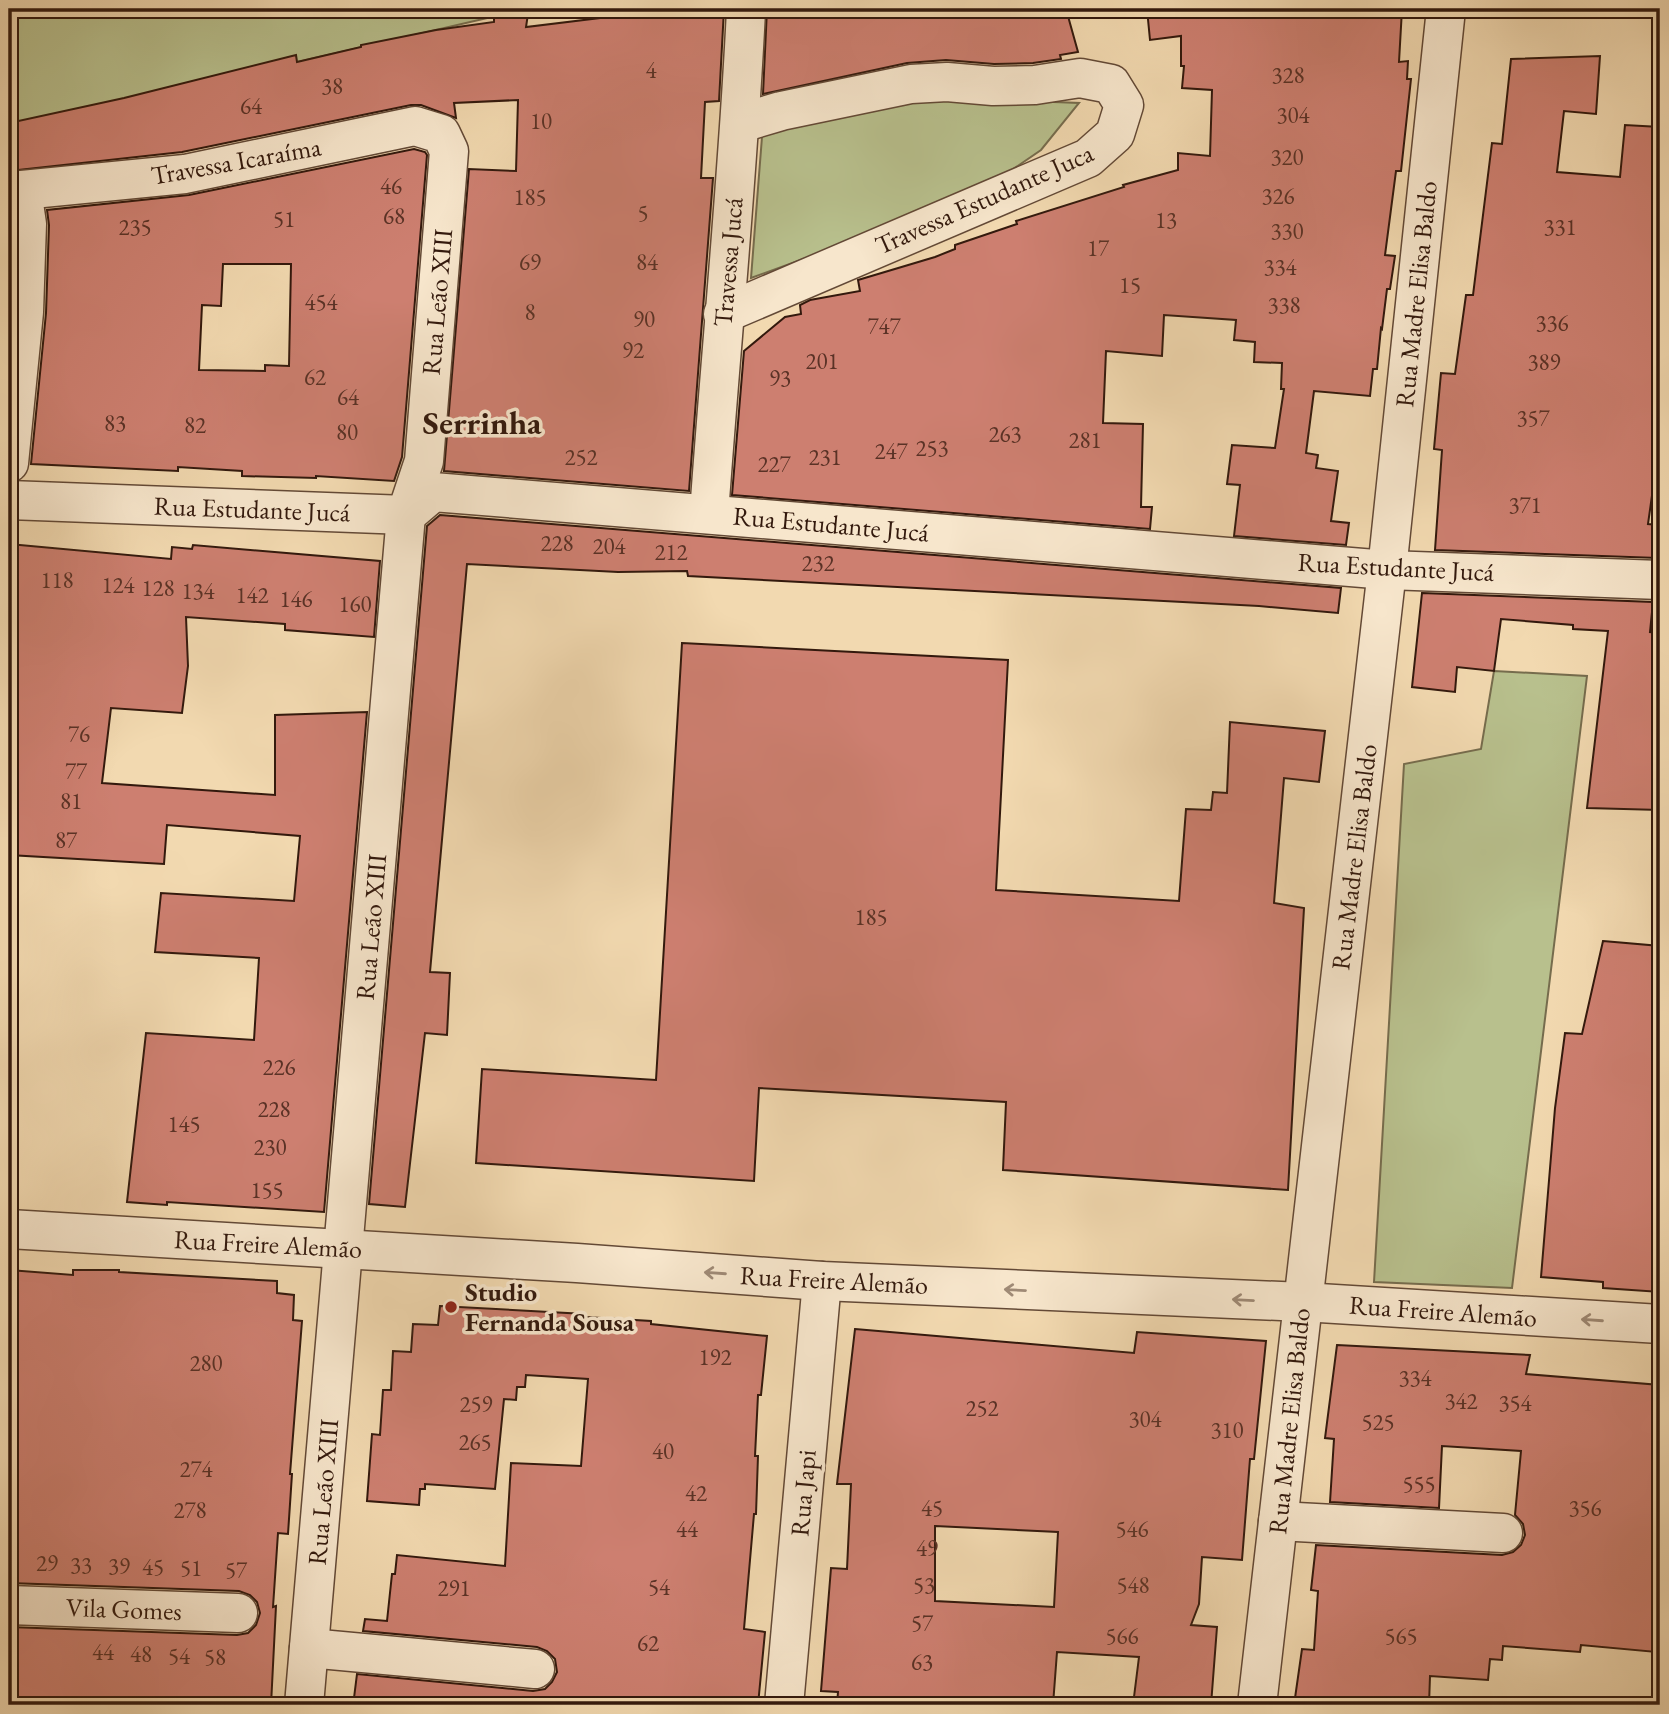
<svg xmlns="http://www.w3.org/2000/svg" width="1669" height="1714" viewBox="0 0 1669 1714" font-family="'EB Garamond',serif">
<style>
.green{fill:#b8c08d;stroke:#766c4d;stroke-width:2}
.building{fill:#cd7f70;stroke:#33190d;stroke-width:2;fill-rule:evenodd}
.lines{fill:none;stroke-linecap:round;stroke-linejoin:round}
.minor-casing{stroke:#634936;stroke-width:41}
.minor{stroke:#f7e6cc;stroke-width:38}
.oneway{stroke:#9f8a76}
.poi-dot{fill:#8f2418;stroke:#f7e6cc;stroke-width:2.5}
.labels{text-anchor:middle;stroke-width:7;stroke-linejoin:round;paint-order:stroke}
.number-label{font-size:23px;fill:#5a3226}
.street-label{font-size:26px;fill:#33190d;stroke:#f7e6cc}
.poi-label{font-size:26px;font-weight:bold;fill:#33190d;stroke:#f7e6cc;text-anchor:start}
.district-label{font-size:33px;font-weight:bold;fill:#33190d;stroke:#f7e6cc}
</style>
<rect width="100%" height="100%" fill="#f2d9b0"/>
<filter id="stains"><feTurbulence type="fractalNoise" baseFrequency=".00286" numOctaves="4"/><feColorMatrix values="0 0 0 0 .2 0 0 0 0 .09 0 0 0 0 .02 0 0 0 .5 -.17"/></filter>
<radialGradient id="worn" r=".72"><stop offset=".6" stop-color="#630" stop-opacity="0"/><stop offset="1" stop-color="#630" stop-opacity=".3"/></radialGradient>
<g class="green">
<path d="M9 9H526L9 129Z"/>
<path d="M927 97 1079 103 1041 150 971 198 751 278 763 124Z"/>
<path d="M1494 671 1587 676 1512 1288 1374 1282 1404 764 1481 749Z"/>
</g>
<g class="building">
<path d="M674 9H724L719 101 705 102 701 178H713L689 491 444 471 469 169 516 171 518 100 454 103 456 118 421 105H411L182 152 9 171V123L124 98 296 55 297 62 361 47V45L436 30 494 22V18L528 14 526 27Z"/>
<path d="M767 9H1066L1078 52 1060 55 1061 59 1033 63 994 64 946 60 907 63 763 94Z"/>
<path d="M1147 9H1402L1399 62 1408 61 1407 79H1411L1401 171H1396L1385 255 1395 256 1390 289H1387L1382 329 1381 328 1377 369H1373L1370 396 1314 391 1306 453 1318 455 1316 468 1338 471 1331 521 1349 523 1346 545 1234 536 1240 485 1227 484 1232 445 1275 448 1284 389H1281L1282 363 1254 362 1255 342 1234 340 1236 320 1164 315 1162 356 1106 351 1103 423 1143 424 1141 507H1152L1150 529 732 495 744 351 785 317 801 314 800 305 810 300 860 291 858 280 935 257 955 249V245L1017 224 1016 221 1124 187 1123 185 1178 170V153L1210 156 1212 90 1182 88 1184 66H1181V36L1150 40Z"/>
<path d="M1600 56 1596 114 1564 111 1557 172 1620 177 1625 125 1660 127V460H1657L1648 524 1660 525 1658 558 1435 550 1442 450 1434 449 1441 373 1455 374 1466 295H1473L1492 143 1502 144 1511 59Z"/>
<path d="M414 149 425 152 427 155 402 457 394 481 316 476V478L242 476V471L178 467V471L31 464 46 313 49 225 47 210 189 195ZM223 264H291L289 366 265 365V371L199 370 202 305 221 306Z"/>
<path d="M440 515 1341 588 1338 613 1259 606 688 576 687 571 618 572 467 564 430 972 450 973 447 1035 425 1033 405 1207 369 1204 427 526Z"/>
<path d="M9 544 171 559 172 547 192 549 193 545 380 561 374 637 285 630V624L186 617 188 666 182 713 111 708 102 783 275 795V715L367 712 324 1212 167 1202V1205L127 1202 146 1033 254 1040 259 958 155 952 161 893 294 901 300 836 167 825 164 864 9 855Z"/>
<path d="M1422 593 1653 602 1650 632 1660 633V810L1587 808 1608 631 1573 629V625L1501 619 1494 671 1457 667 1455 692 1412 687Z"/>
<path d="M682 643 1008 660 996 890 1179 901 1186 809 1211 810 1213 792 1227 793 1230 722 1325 731 1319 782 1284 778 1274 903 1304 908 1288 1190 1003 1170 1006 1102 759 1088 754 1181 476 1163 482 1069 656 1080Z"/>
<path d="M1603 941 1660 946V1292L1603 1288V1282L1541 1277 1555 1108 1565 1033 1582 1034Z"/>
<path d="M9 1270 73 1275V1270H119V1272L277 1281V1293L294 1295 293 1320 302 1321 290 1474H292L288 1534 278 1533 273 1607 276 1606 271 1705H9V1627L237 1635 248 1633 256 1625 260 1613 257 1602 250 1595 239 1591 9 1583Z"/>
<path d="M440 1306 585 1314V1317L651 1321V1324L767 1336 761 1395H758L755 1456H758L756 1514H754L744 1629 765 1632 758 1705H358L359 1698H354L357 1674 533 1691 545 1689 552 1682 557 1672 555 1659 547 1651 537 1647 363 1631 365 1619 387 1621 392 1574H395L397 1555 505 1566 511 1463 581 1466 588 1379 526 1375 525 1387H517L516 1400 504 1399 495 1489 425 1484V1489H420L419 1505 367 1501 372 1434 380 1435 383 1390H391L393 1351 411 1352 413 1324 438 1325Z"/>
<path d="M855 1329 1134 1353 1137 1332 1266 1341 1254 1459H1250L1242 1560 1202 1557 1199 1604 1191 1625 1217 1627 1211 1705H1133L1139 1657 1057 1652 1053 1705H837L838 1692 821 1691 831 1568 847 1569 851 1484H837ZM935 1526 1058 1532 1054 1607 935 1601Z"/>
<path d="M1337 1345 1530 1355 1526 1374 1660 1385V1649L1656 1648V1652L1581 1645 1580 1652 1503 1646 1502 1660 1490 1659 1488 1680 1430 1676 1429 1705H1294L1302 1649 1314 1650 1318 1591 1311 1590 1316 1545 1502 1555 1513 1552 1521 1545 1525 1535 1523 1524 1515 1515 1521 1451 1442 1446 1439 1508 1330 1502 1334 1439 1325 1438Z"/>
</g>
<g class="lines">
<g class="minor-casing">
<g id="minor">
<path d="M9 194 22 190 185 174 415 126 441 134 449 151 424 461 406 515 304 1705"/>
<path d="M723 314 1088 158 1115 134 1124 105 1111 84 1080 78 1035 85 993 86 947 82 911 84 781 111 741 123"/>
<path d="M9 463 24 312 27 224 22 190"/>
<path d="M9 500 406 515 433 492 1387 570 1660 580"/>
<path d="M709 514C721 346 738 178 746 10"/>
<path d="M9 1229 577 1263 822 1281 1303 1302 1660 1324"/>
<path d="M1278 1521 1503 1533"/>
<path d="M9 1605 238 1613"/>
<path d="M309 1648 535 1669"/>
<path d="M784 1705 822 1281"/>
<path d="M1257 1705 1387 570 1446 9"/>
</g>
</g>
<use href="#minor" class="minor"/>
</g>
<defs><path id="oneway-shaft" d="M-6 0H5M1.5-3L5.5 0L1.5 3" fill="none" stroke-width="1.6" stroke-linecap="round" stroke-linejoin="round" transform="scale(1.75)"/></defs>
<g class="oneway">
<use href="#oneway-shaft" transform="translate(715 1273) rotate(-176)"/>
<use href="#oneway-shaft" transform="translate(1015 1290) rotate(-177)"/>
<use href="#oneway-shaft" transform="translate(1243 1300) rotate(-177)"/>
<use href="#oneway-shaft" transform="translate(1592 1320) rotate(-176)"/>
</g>
<circle class="poi-dot" cx="451" cy="1307" r="7"/>
<g class="labels">
<g class="number-label">
<text x="651" y="78">4</text>
<text x="1288" y="83">328</text>
<text x="332" y="94">38</text>
<text x="251" y="114">64</text>
<text x="1293" y="123">304</text>
<text x="541" y="129">10</text>
<text x="1287" y="165">320</text>
<text x="391" y="194">46</text>
<text x="1278" y="204">326</text>
<text x="530" y="205">185</text>
<text x="643" y="221">5</text>
<text x="394" y="224">68</text>
<text x="284" y="227">51</text>
<text x="1166" y="228">13</text>
<text x="135" y="235">235</text>
<text x="1560" y="235">331</text>
<text x="1287" y="239">330</text>
<text x="1098" y="256">17</text>
<text x="530" y="270">69</text>
<text x="647" y="270">84</text>
<text x="1280" y="275">334</text>
<text x="1130" y="293">15</text>
<text x="321" y="310">454</text>
<text x="1284" y="313">338</text>
<text x="530" y="320">8</text>
<text x="644" y="327">90</text>
<text x="1552" y="331">336</text>
<text x="884" y="334">747</text>
<text x="633" y="358">92</text>
<text x="822" y="369">201</text>
<text x="1544" y="370">389</text>
<text x="315" y="385">62</text>
<text x="780" y="386">93</text>
<text x="348" y="405">64</text>
<text x="1533" y="426">357</text>
<text x="115" y="431">83</text>
<text x="195" y="433">82</text>
<text x="347" y="440">80</text>
<text x="1005" y="442">263</text>
<text x="1085" y="448">281</text>
<text x="932" y="456">253</text>
<text x="891" y="459">247</text>
<text x="581" y="465">252</text>
<text x="825" y="465">231</text>
<text x="774" y="472">227</text>
<text x="1525" y="513">371</text>
<text x="557" y="551">228</text>
<text x="609" y="554">204</text>
<text x="671" y="560">212</text>
<text x="818" y="571">232</text>
<text x="57" y="588">118</text>
<text x="118" y="593">124</text>
<text x="158" y="596">128</text>
<text x="198" y="599">134</text>
<text x="252" y="603">142</text>
<text x="296" y="607">146</text>
<text x="355" y="612">160</text>
<text x="79" y="742">76</text>
<text x="76" y="779">77</text>
<text x="71" y="809">81</text>
<text x="66" y="848">87</text>
<text x="871" y="925">185</text>
<text x="279" y="1075">226</text>
<text x="274" y="1117">228</text>
<text x="184" y="1132">145</text>
<text x="270" y="1155">230</text>
<text x="267" y="1198">155</text>
<text x="715" y="1365">192</text>
<text x="206" y="1371">280</text>
<text x="1415" y="1386">334</text>
<text x="1461" y="1409">342</text>
<text x="1515" y="1411">354</text>
<text x="476" y="1412">259</text>
<text x="982" y="1416">252</text>
<text x="1145" y="1427">304</text>
<text x="1378" y="1430">525</text>
<text x="1227" y="1438">310</text>
<text x="475" y="1450">265</text>
<text x="663" y="1459">40</text>
<text x="196" y="1477">274</text>
<text x="1419" y="1492">555</text>
<text x="696" y="1501">42</text>
<text x="932" y="1516">45</text>
<text x="1585" y="1516">356</text>
<text x="190" y="1518">278</text>
<text x="687" y="1537">44</text>
<text x="1132" y="1537">546</text>
<text x="927" y="1556">49</text>
<text x="47" y="1571">29</text>
<text x="81" y="1573">33</text>
<text x="119" y="1574">39</text>
<text x="153" y="1575">45</text>
<text x="191" y="1576">51</text>
<text x="236" y="1578">57</text>
<text x="924" y="1593">53</text>
<text x="1133" y="1593">548</text>
<text x="659" y="1595">54</text>
<text x="454" y="1596">291</text>
<text x="922" y="1631">57</text>
<text x="1122" y="1644">566</text>
<text x="1401" y="1644">565</text>
<text x="648" y="1651">62</text>
<text x="103" y="1660">44</text>
<text x="141" y="1662">48</text>
<text x="179" y="1664">54</text>
<text x="215" y="1665">58</text>
<text x="922" y="1670">63</text>
</g>
<g class="street-label">
<text transform="translate(236 161) rotate(-10)" y="9">Travessa Icaraíma</text>
<text transform="translate(984 199) rotate(-24)" y="9">Travessa Estudante Juca</text>
<text transform="translate(728 262) rotate(-85)" y="9">Travessa Jucá</text>
<text transform="translate(1416 294) rotate(-84)" y="9">Rua Madre Elisa Baldo</text>
<text transform="translate(437 302) rotate(-85)" y="9">Rua Leão XIII</text>
<text transform="translate(252 509) rotate(2)" y="9">Rua Estudante Jucá</text>
<text transform="translate(831 524) rotate(5)" y="9">Rua Estudante Jucá</text>
<text transform="translate(1396 567) rotate(3)" y="9">Rua Estudante Jucá</text>
<text transform="translate(1354 857) rotate(-83)" y="9">Rua Madre Elisa Baldo</text>
<text transform="translate(371 927) rotate(-85)" y="9">Rua Leão XIII</text>
<text transform="translate(268 1244) rotate(3)" y="9">Rua Freire Alemão</text>
<text transform="translate(834 1280) rotate(3)" y="9">Rua Freire Alemão</text>
<text transform="translate(1443 1311) rotate(4)" y="9">Rua Freire Alemão</text>
<text transform="translate(1289 1421) rotate(-84)" y="9">Rua Madre Elisa Baldo</text>
<text transform="translate(323 1492) rotate(-85)" y="9">Rua Leão XIII</text>
<text transform="translate(803 1493) rotate(-85)" y="9">Rua Japi</text>
<text transform="translate(124 1609) rotate(2)" y="9">Vila Gomes</text>
</g>
<g class="poi-label">
<text x="465" y="1301">Studio<tspan x="465" dy="30">Fernanda Sousa</tspan></text>
</g>
<g class="district-label">
<text x="482" y="434">Serrinha</text>
</g>
</g>
<rect width="1669" height="1714" fill="none" stroke="#f2d9b0" stroke-width="35"/>
<rect x="10" y="10" width="1648" height="1693" fill="none" stroke="#33190d" stroke-width="3.5"/>
<rect x="18" y="18" width="1634" height="1679" fill="none" stroke="#33190d" stroke-width="2"/>
<rect width="100%" height="100%" filter="url(#stains)"/>
<rect width="100%" height="100%" fill="url(#worn)"/>
</svg>
